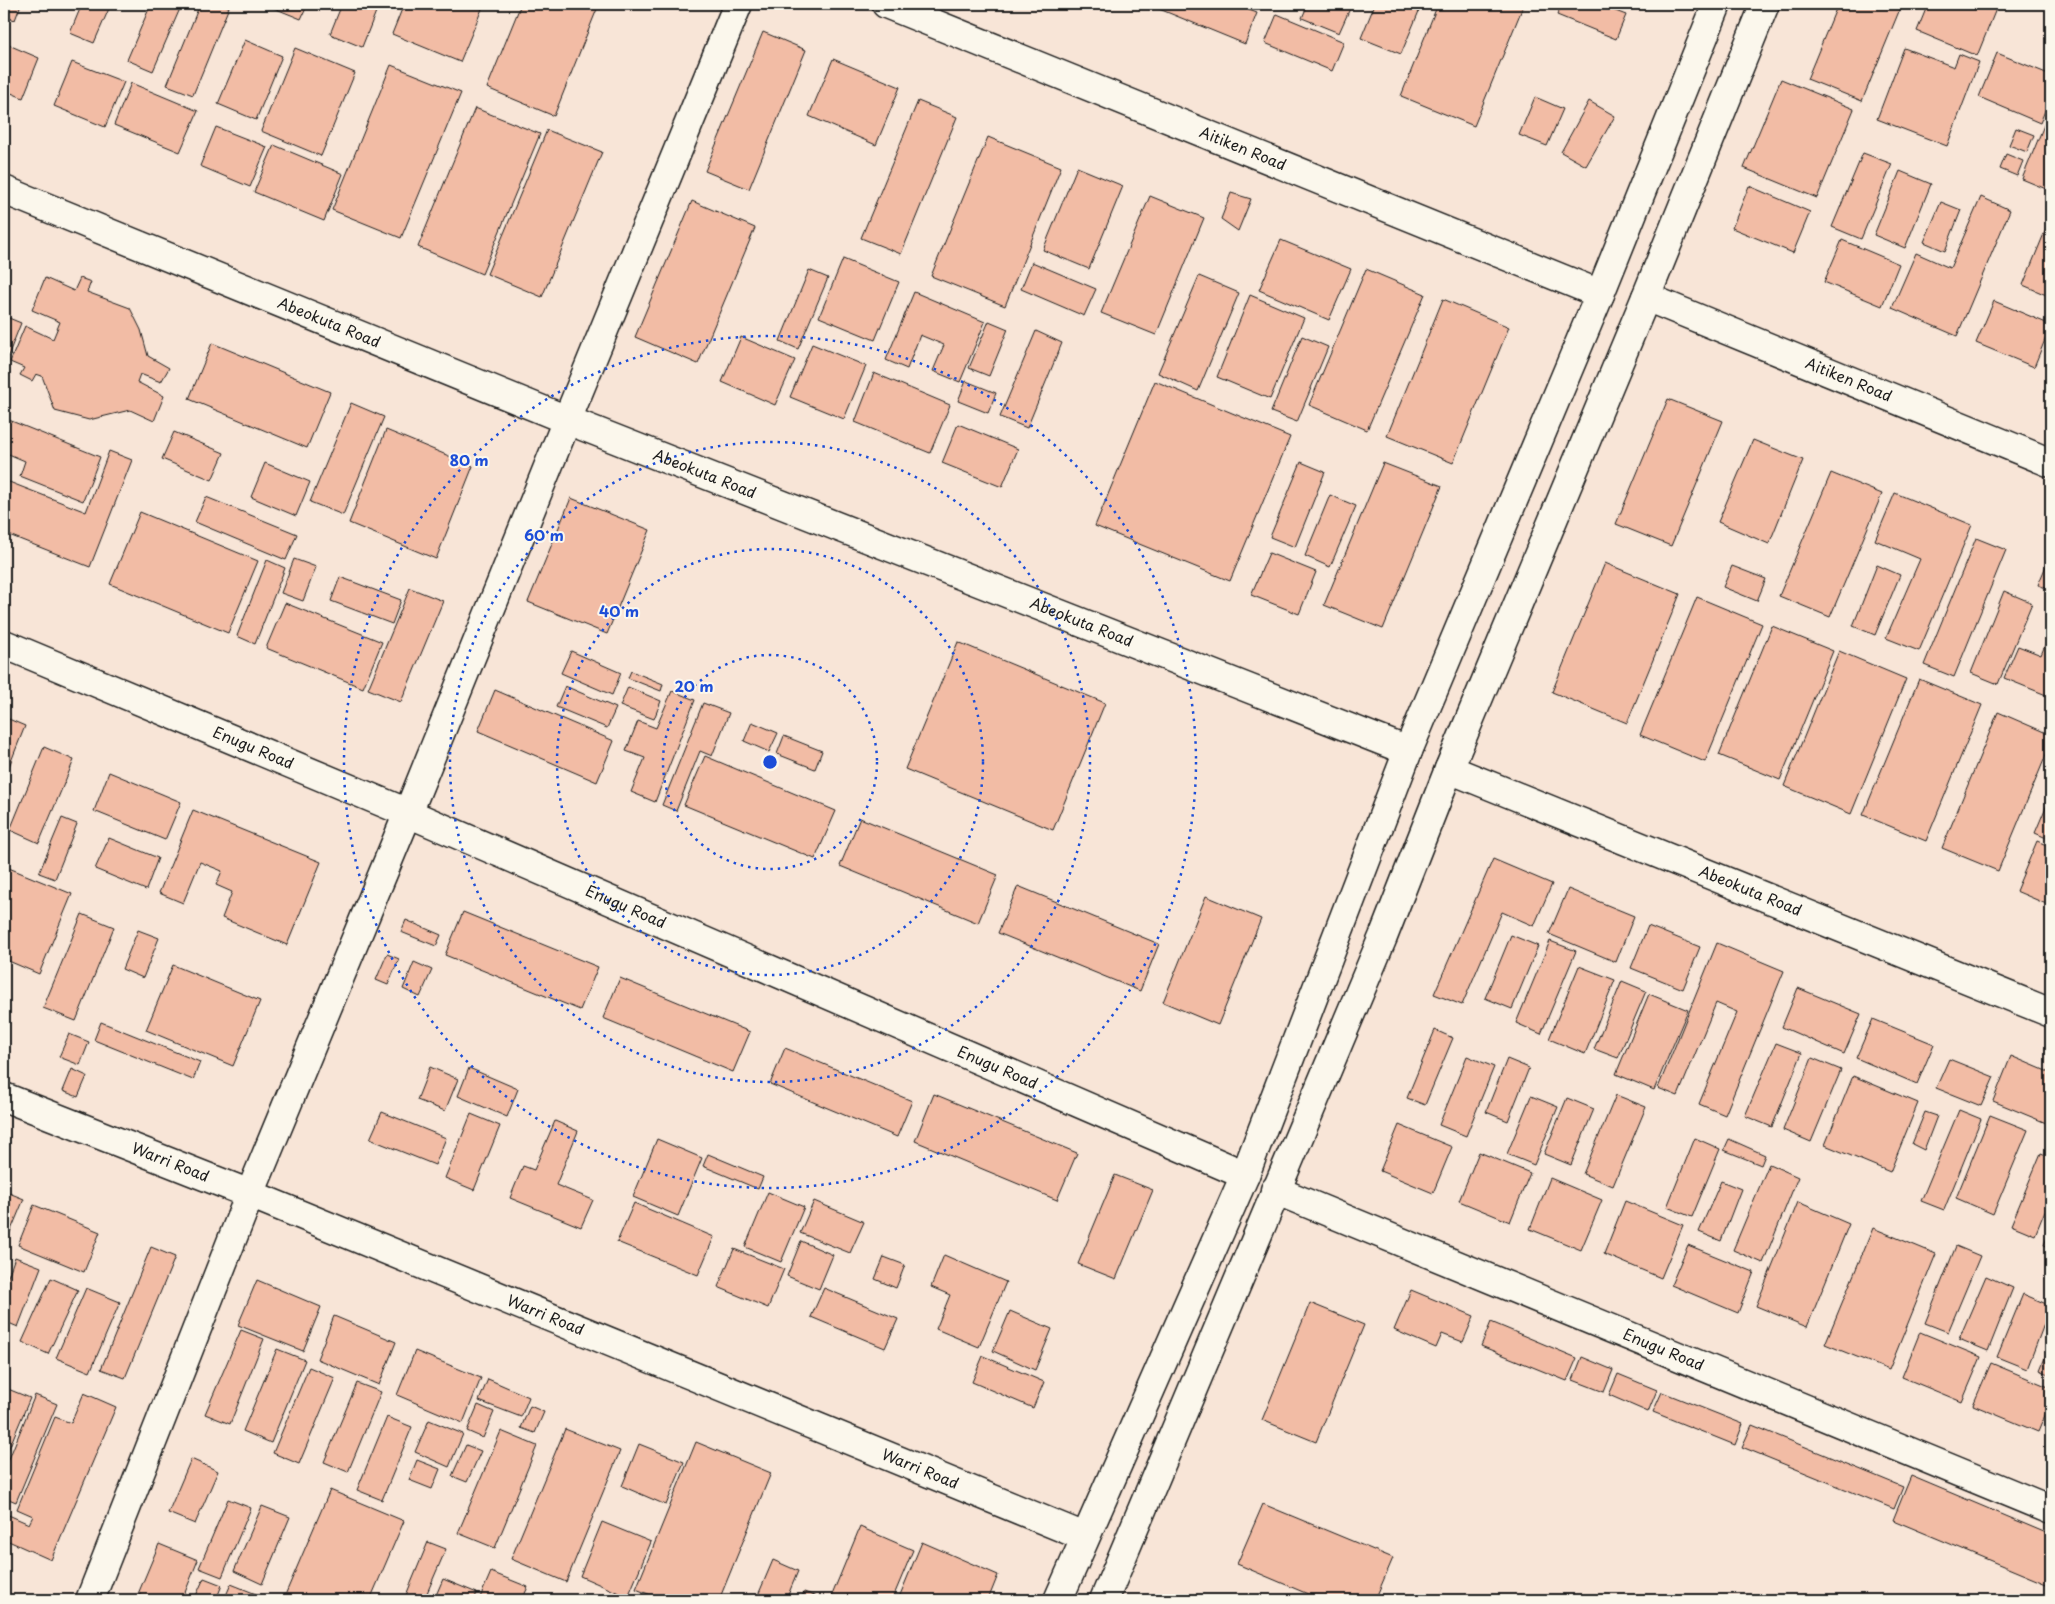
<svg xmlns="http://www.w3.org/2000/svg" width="2055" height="1604" viewBox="0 0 2055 1604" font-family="'Playpen Sans',sans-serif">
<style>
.building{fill:#f2bca5;stroke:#1c1c1c}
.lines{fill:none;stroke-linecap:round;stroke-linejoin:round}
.minor-casing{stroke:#1c1c1c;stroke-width:31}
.major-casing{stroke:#1c1c1c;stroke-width:31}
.minor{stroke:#fbf7ec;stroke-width:28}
.major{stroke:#fbf7ec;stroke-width:28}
.ring{fill:none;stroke:#1d4ed8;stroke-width:2.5;stroke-dasharray:2.5 5}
.labels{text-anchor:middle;stroke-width:4;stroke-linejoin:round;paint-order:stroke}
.street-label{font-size:15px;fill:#1c1c1c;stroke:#fbf7ec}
.centre{fill:#1d4ed8;stroke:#fbf7ec;stroke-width:2.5}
.ring-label{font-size:15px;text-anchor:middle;font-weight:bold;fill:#1d4ed8;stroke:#fbf7ec;stroke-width:4;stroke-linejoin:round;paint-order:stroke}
</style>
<rect width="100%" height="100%" fill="#f8e5d7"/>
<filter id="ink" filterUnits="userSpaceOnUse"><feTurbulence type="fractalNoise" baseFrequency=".02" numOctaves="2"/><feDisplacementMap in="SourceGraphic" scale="10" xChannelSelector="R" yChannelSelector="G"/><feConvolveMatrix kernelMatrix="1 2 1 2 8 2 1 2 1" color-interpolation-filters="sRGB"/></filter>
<g filter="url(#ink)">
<g class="building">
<path d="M4 4H21L15 20 4 16Z"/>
<path d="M82 4H111L94 43 70 33Z"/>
<path d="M151 4H182L153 71 127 60Z"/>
<path d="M200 4H222L229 7 193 95 167 85Z"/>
<path d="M264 4H308L301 19Z"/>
<path d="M342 4H379L362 47 330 34Z"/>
<path d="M404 4H484L460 62 392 34Z"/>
<path d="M521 4H599L554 116 487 88Z"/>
<path d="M1147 4H1233L1257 13 1245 44Z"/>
<path d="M1308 4H1352L1339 33 1302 18Z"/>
<path d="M1375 4H1422L1401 54 1361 38Z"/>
<path d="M1438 4H1524L1474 126 1401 96Z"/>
<path d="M1562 4H1597L1626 15 1616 39 1557 15Z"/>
<path d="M1838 4H1902L1862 101 1807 79Z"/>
<path d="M1928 4H1984L1996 9 1977 56 1917 31Z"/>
<path d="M1277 14 1344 42 1332 71 1265 43Z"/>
<path d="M763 32 806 50 749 189 705 171Z"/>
<path d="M245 40 282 56 256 120 218 104Z"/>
<path d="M4 43 39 58 23 98 4 90Z"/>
<path d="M295 48 355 73 321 156 261 131Z"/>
<path d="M1904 48 1954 67 1959 54 1979 62 1947 146 1877 119Z"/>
<path d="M1997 53 2051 75V96L2040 123 1979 97Z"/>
<path d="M833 59 900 87 876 145 809 116Z"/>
<path d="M72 62 124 82 105 127 54 106Z"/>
<path d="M391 65 461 93 401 238 332 210Z"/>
<path d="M1781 79 1854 109 1817 198 1744 168Z"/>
<path d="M131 83 198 111 180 152 114 125Z"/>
<path d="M1535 97 1563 109 1547 146 1519 135Z"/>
<path d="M918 101 957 117 901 254 861 238Z"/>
<path d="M1589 101 1615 116 1586 166 1561 152Z"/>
<path d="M475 108 540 134 482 274 418 247Z"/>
<path d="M2051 108V191L2022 179Z"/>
<path d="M216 127 267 147 250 187 200 166Z"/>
<path d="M2016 128 2034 135 2027 152 2009 145Z"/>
<path d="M547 130 602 152 542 297 487 274Z"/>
<path d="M988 137 1061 167 1005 306 931 276Z"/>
<path d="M274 145 343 174 324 221 254 192Z"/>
<path d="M1863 153 1892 164 1861 239 1832 227Z"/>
<path d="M2006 154 2023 161 2017 176 2000 169Z"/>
<path d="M1077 167 1123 186 1089 269 1043 250Z"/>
<path d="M1900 171 1931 184 1905 248 1874 235Z"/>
<path d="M1749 186 1810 212 1793 253 1732 228Z"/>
<path d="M1231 193 1251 199 1238 231 1221 219Z"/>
<path d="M1150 196 1204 218 1156 335 1101 313Z"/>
<path d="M1981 197 2010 210 1957 336 1892 308 1916 253 1950 268Z"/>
<path d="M692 201 755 228 698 364 635 337Z"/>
<path d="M1941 202 1961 210 1945 251 1924 242Z"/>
<path d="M2048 224 2051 225V297L2023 285Z"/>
<path d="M1281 240 1351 269 1329 320 1259 290Z"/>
<path d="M1842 240 1899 264 1882 306 1824 282Z"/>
<path d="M843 259 899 282 875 340 819 317Z"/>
<path d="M1032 262 1096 289 1084 316 1021 289Z"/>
<path d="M1366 269 1425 294 1367 430 1309 405Z"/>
<path d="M809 270 828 278 798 349 780 341Z"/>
<path d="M1199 276 1239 293 1198 391 1158 373Z"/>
<path d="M45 278 74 291 80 278 91 282 87 292 130 308 141 330 148 356 169 368 161 382 140 374 137 382 164 396 154 421 130 410 89 420 55 411 42 376 36 374 32 381 20 375 24 368 10 362 25 326 53 339 60 322 32 310Z"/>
<path d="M914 292 985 322 960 382 933 371 944 345 920 335 907 369 886 360Z"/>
<path d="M1250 295 1304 318 1270 399 1217 377Z"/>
<path d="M1443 299 1509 327 1453 463 1387 436Z"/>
<path d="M1994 301 2051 325 2034 367 1976 343Z"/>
<path d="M4 316 21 323 4 366Z"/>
<path d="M989 321 1008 329 989 376 969 368Z"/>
<path d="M1036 331 1062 343 1027 428 1000 417Z"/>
<path d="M1302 336 1328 347 1297 422 1271 412Z"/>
<path d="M741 337 795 360 775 405 722 382Z"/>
<path d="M212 343 330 392 307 448 189 399Z"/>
<path d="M812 344 866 366 844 419 790 397Z"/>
<path d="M874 373 950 405 930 453 855 422Z"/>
<path d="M966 381 996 393 988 413 958 401Z"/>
<path d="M1155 381 1290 437 1230 581 1095 526Z"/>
<path d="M1668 399 1723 421 1671 546 1616 524Z"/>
<path d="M351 403 384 417 343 515 310 502Z"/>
<path d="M4 418 100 457 83 501 20 476 25 461 4 452Z"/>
<path d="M958 424 1018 449 1002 487 942 463Z"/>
<path d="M386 430 473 466 436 559 349 523Z"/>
<path d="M174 432 224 453 212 480 162 459Z"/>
<path d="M1753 440 1803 460 1769 544 1718 522Z"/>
<path d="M109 451 132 460 90 567 4 533V480L86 512Z"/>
<path d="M1301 462 1325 472 1295 547 1270 537Z"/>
<path d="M265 463 310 482 296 516 251 497Z"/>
<path d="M1383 463 1442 486 1383 629 1324 605Z"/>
<path d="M1831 473 1882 494 1830 617 1779 596Z"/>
<path d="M1895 493 1972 525 1919 651 1886 638 1920 559 1875 540Z"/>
<path d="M1330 495 1356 506 1330 567 1305 556Z"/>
<path d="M206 497 297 534 286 560 195 522Z"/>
<path d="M571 498 650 530 607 634 528 602Z"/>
<path d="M140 512 258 561 228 633 110 584Z"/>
<path d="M1976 538 2006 550 1954 677 1924 665Z"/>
<path d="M1269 553 1316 572 1299 614 1251 595Z"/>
<path d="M2051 554V590L2038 585Z"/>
<path d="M294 559 316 567 303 601 281 593Z"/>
<path d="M267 560 285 568 255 644 237 636Z"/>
<path d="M1605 563 1680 594 1627 723 1552 692Z"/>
<path d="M1877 565 1900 575 1875 635 1853 626Z"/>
<path d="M1732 566 1766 579 1757 601 1723 587Z"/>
<path d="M340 577 401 600 392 624 331 601Z"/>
<path d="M410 588 443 601 401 702 368 689Z"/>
<path d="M2004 591 2032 603 1998 684 1971 673Z"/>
<path d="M1697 597 1762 624 1705 762 1640 735Z"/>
<path d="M285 603 382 642 363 688 266 648Z"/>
<path d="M1772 626 1833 651 1780 780 1719 755Z"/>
<path d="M2051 631V697L2004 678 2018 646 2041 655Z"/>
<path d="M958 642 1105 703 1053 830 905 769Z"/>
<path d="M571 651 621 673 612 695 561 673Z"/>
<path d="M1839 651 1906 679 1851 814 1784 786Z"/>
<path d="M631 671 663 684 661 691 628 678Z"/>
<path d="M1919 679 1982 705 1926 841 1863 815Z"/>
<path d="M565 686 616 708 607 728 556 707Z"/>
<path d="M628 687 661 701 654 719 620 706Z"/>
<path d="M495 690 614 741 597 782 478 731Z"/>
<path d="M672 691 695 700 655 802 631 792 645 758 626 751 638 721 656 728Z"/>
<path d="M703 703 729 713 712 756 700 751 676 811 662 805Z"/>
<path d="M1998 712 2051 735V743L1998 871 1942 848Z"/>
<path d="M4 717 25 726 6 774 4 773Z"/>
<path d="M752 722 778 733 769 752 744 741Z"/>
<path d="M784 736 822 751 815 769 777 754Z"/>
<path d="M44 747 74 760 39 843 10 830Z"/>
<path d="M705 756 836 811 815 859 684 805Z"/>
<path d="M109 772 181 802 165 840 94 811Z"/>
<path d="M2051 795V840L2035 833Z"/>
<path d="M193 810 321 862 287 945 222 918 232 892 216 885 222 871 200 862 183 903 159 893Z"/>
<path d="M62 818 77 824 55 879 39 873Z"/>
<path d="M860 818 998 875 978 923 840 866Z"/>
<path d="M109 838 158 858 146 890 95 869Z"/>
<path d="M2037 841 2051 847V906L2016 891Z"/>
<path d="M1493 859 1552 884 1534 926 1502 912 1462 1005 1434 994Z"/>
<path d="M4 866 72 894 39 974 4 959Z"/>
<path d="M1018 886 1159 944 1140 991 998 933Z"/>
<path d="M1568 889 1634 916 1616 962 1549 934Z"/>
<path d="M1206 896 1261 919 1218 1025 1163 1002Z"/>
<path d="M463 912 598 967 580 1010 445 955Z"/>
<path d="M82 914 114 927 76 1021 43 1008Z"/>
<path d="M406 920 441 935 436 946 401 932Z"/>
<path d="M1648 926 1700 947 1683 989 1631 968Z"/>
<path d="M138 930 159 938 143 978 122 969Z"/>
<path d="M1511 935 1538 946 1512 1009 1485 998Z"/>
<path d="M1550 941 1576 951 1541 1034 1516 1023Z"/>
<path d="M1717 943 1784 971 1725 1115 1699 1104 1737 1012 1716 1003 1678 1096 1658 1088Z"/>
<path d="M387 954 399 959 388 985 376 980Z"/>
<path d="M414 962 432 970 420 997 403 989Z"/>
<path d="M173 965 260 1001 233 1066 146 1030Z"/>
<path d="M1579 966 1615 980 1585 1054 1549 1039Z"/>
<path d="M620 978 750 1032 733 1072 603 1018Z"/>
<path d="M1622 981 1646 991 1618 1058 1594 1049Z"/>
<path d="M1798 988 1861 1014 1844 1054 1782 1027Z"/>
<path d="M1649 994 1688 1010 1654 1090 1616 1074Z"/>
<path d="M1873 1019 1934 1044 1917 1084 1856 1058Z"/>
<path d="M101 1022 200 1062 193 1080 94 1040Z"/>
<path d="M1435 1030 1453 1038 1425 1105 1407 1098Z"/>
<path d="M69 1034 89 1042 80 1065 59 1057Z"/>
<path d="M1776 1043 1802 1053 1772 1127 1745 1116Z"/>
<path d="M785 1048 912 1101 897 1137 770 1084Z"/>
<path d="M1467 1056 1494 1067 1466 1136 1439 1125Z"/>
<path d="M2011 1056 2051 1073V1125L1993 1101Z"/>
<path d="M1812 1058 1841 1070 1811 1142 1783 1130Z"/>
<path d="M1507 1059 1529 1068 1508 1121 1486 1112Z"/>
<path d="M1949 1059 1994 1077 1981 1106 1936 1088Z"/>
<path d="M430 1067 458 1079 445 1111 417 1100Z"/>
<path d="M469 1068 518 1089 507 1117 458 1096Z"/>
<path d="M72 1069 87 1076 78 1097 63 1091Z"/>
<path d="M1853 1076 1918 1103 1890 1172 1825 1145Z"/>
<path d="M934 1094 1077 1153 1057 1200 915 1141Z"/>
<path d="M1616 1095 1646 1107 1613 1186 1583 1174Z"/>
<path d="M1531 1096 1558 1107 1534 1165 1507 1154Z"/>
<path d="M1567 1098 1594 1109 1571 1165 1544 1154Z"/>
<path d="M1959 1110 1981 1119 1944 1210 1921 1201Z"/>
<path d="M382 1112 446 1138 435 1165 370 1139Z"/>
<path d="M1925 1112 1937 1116 1924 1150 1912 1144Z"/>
<path d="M471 1114 500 1126 474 1190 445 1178Z"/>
<path d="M1990 1115 2028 1130 1993 1214 1956 1198Z"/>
<path d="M555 1121 578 1131 556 1185 593 1200 581 1227 510 1198 523 1166 534 1170Z"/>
<path d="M1399 1125 1452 1147 1433 1193 1380 1171Z"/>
<path d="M1695 1138 1720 1149 1692 1217 1667 1207Z"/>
<path d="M657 1139 702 1158 678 1216 633 1197Z"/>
<path d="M1729 1139 1765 1155 1761 1165 1724 1150Z"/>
<path d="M1479 1152 1530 1173 1510 1222 1459 1201Z"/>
<path d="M2041 1153 2051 1157V1196L2035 1235 2011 1225Z"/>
<path d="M708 1154 763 1177 758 1189 703 1166Z"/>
<path d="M1769 1164 1798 1177 1763 1263 1733 1250Z"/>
<path d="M1115 1175 1153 1190 1116 1279 1078 1264Z"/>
<path d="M1550 1178 1602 1200 1581 1250 1530 1229Z"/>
<path d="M1721 1181 1741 1189 1721 1241 1699 1232Z"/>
<path d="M4 1191 24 1199 6 1242 4 1241Z"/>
<path d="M768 1192 804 1207 781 1262 745 1247Z"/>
<path d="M814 1201 864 1222 850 1253 800 1233Z"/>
<path d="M1625 1201 1683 1225 1661 1278 1604 1254Z"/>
<path d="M1798 1202 1849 1224 1807 1327 1756 1306Z"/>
<path d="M634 1203 714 1237 698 1275 617 1242Z"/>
<path d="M34 1205 100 1232 84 1272 18 1245Z"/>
<path d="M2051 1227V1248L2044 1245Z"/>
<path d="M1873 1228 1936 1254 1889 1370 1825 1344Z"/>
<path d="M801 1241 833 1255 819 1289 787 1276Z"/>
<path d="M1688 1245 1754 1272 1738 1313 1671 1285Z"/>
<path d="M1956 1246 1980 1256 1948 1332 1925 1323Z"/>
<path d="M151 1247 175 1257 125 1378 101 1369Z"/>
<path d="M734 1249 784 1269 768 1308 718 1287Z"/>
<path d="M944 1255 1006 1282 979 1347 936 1329 950 1295 931 1287Z"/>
<path d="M15 1257 41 1267 18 1327 4 1321V1288Z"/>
<path d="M884 1257 905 1265 896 1288 875 1279Z"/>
<path d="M1986 1276 2013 1288 1988 1351 1959 1339Z"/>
<path d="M51 1278 78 1290 48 1354 22 1342Z"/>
<path d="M257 1280 321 1307 303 1351 238 1325Z"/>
<path d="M86 1288 120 1302 90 1372 56 1358Z"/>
<path d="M824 1288 898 1319 885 1348 811 1317Z"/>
<path d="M1411 1290 1474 1316 1463 1342 1442 1334 1436 1348 1394 1330Z"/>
<path d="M2023 1294 2051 1306 2027 1369 1997 1357Z"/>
<path d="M1310 1303 1364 1325 1316 1442 1262 1420Z"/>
<path d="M1010 1311 1052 1329 1035 1370 993 1351Z"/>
<path d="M334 1316 396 1342 379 1385 317 1359Z"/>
<path d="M1491 1322 1577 1358 1567 1381 1481 1346Z"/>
<path d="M241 1330 264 1339 230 1424 205 1414Z"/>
<path d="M1920 1332 1981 1357 1962 1402 1902 1377Z"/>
<path d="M2051 1343V1375L2040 1370Z"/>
<path d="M277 1349 305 1360 271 1443 243 1431Z"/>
<path d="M415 1351 481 1378 463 1423 397 1395Z"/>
<path d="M983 1356 1044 1382 1033 1408 972 1382Z"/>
<path d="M1582 1357 1613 1370 1604 1392 1573 1380Z"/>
<path d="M1991 1363 2051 1388V1401L2038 1432 1973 1405Z"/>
<path d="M309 1367 335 1378 299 1464 273 1453Z"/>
<path d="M1618 1374 1657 1390 1648 1412 1609 1395Z"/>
<path d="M488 1379 529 1397 521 1417 479 1401Z"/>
<path d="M357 1383 381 1392 348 1472 324 1462Z"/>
<path d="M8 1389 30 1398 4 1460V1399Z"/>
<path d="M1662 1392 1743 1424 1735 1445 1653 1412Z"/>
<path d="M84 1393 116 1407 51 1560 4 1539V1513L29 1524 33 1516 17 1509 55 1417 71 1423Z"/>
<path d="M35 1395 57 1404 16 1502 4 1497V1471Z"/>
<path d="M478 1405 494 1412 483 1438 467 1431Z"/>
<path d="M530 1406 544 1412 535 1433 521 1428Z"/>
<path d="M387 1417 412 1427 382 1500 357 1490Z"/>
<path d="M429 1420 463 1434 449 1467 415 1452Z"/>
<path d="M1752 1425 1903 1487 1894 1509 1742 1447Z"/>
<path d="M565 1429 620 1451 566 1582 511 1559Z"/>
<path d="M501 1431 537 1446 495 1548 458 1533Z"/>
<path d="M696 1442 771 1473 719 1600H663L636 1589Z"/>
<path d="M639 1444 684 1462 666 1505 622 1486Z"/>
<path d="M466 1445 481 1451 467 1482 452 1476Z"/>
<path d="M191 1459 218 1471 195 1524 168 1513Z"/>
<path d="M417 1460 440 1469 432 1489 409 1480Z"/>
<path d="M1911 1476 2051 1535V1586L1893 1520Z"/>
<path d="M330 1490 404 1521 370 1600H283Z"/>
<path d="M228 1499 251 1508 222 1577 199 1568Z"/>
<path d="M1263 1504 1393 1558 1375 1600H1322L1237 1564Z"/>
<path d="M262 1506 290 1517 262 1584 234 1571Z"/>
<path d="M602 1522 651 1542 628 1597 580 1576Z"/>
<path d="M860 1527 913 1550 892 1600H844L832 1595Z"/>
<path d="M428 1542 446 1549 424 1600H404Z"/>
<path d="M922 1542 998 1575 988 1600H898Z"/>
<path d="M159 1544 198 1560 182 1600H152L138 1594Z"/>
<path d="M773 1560 798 1571 786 1600H756Z"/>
<path d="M491 1572 528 1587 522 1600H479Z"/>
<path d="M204 1578 222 1585 216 1600H194Z"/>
<path d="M443 1579 477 1593 474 1600H434Z"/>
<path d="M231 1584 271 1600H224Z"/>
<path d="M804 1592 826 1600H801Z"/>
</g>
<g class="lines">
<g class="minor-casing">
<g id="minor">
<path id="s1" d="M886 4 1600 294"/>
<path id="s2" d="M4 190 567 420 1408 751"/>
<path id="s3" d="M1646 297 2051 463"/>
<path id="s4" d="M4 644 408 813 1245 1175"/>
<path id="s5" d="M1449 769 2051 1013"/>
<path id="s6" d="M4 1097 250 1194 1085 1537"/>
<path id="s7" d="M1275 1190 2051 1510"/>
<path d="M90 1600 250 1194 408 813 567 420 738 4"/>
</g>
</g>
<g class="major-casing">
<g id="major">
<path d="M1058 1600 1245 1175 1408 751 1600 294 1717 4"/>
<path d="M1104 1600 1383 937 1449 769 1646 297 1765 4"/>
</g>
</g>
<use href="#minor" class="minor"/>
<use href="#major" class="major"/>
</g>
</g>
<g class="ring">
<circle cx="770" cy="762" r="107"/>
<circle cx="770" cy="762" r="213"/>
<circle cx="770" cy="762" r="320"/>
<circle cx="770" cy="762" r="426"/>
</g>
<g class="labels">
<g class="street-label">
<text dy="5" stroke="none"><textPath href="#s1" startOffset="385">Aitiken Road</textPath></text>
<text dy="5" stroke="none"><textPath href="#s2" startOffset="351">Abeokuta Road</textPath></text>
<text dy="5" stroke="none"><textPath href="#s3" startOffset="219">Aitiken Road</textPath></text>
<text dy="5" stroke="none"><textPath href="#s2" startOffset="756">Abeokuta Road</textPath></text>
<text dy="5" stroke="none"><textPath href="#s2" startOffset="1161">Abeokuta Road</textPath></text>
<text dy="5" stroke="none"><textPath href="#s4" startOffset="270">Enugu Road</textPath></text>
<text dy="5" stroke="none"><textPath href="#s5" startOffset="325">Abeokuta Road</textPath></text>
<text dy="5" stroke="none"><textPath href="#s4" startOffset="675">Enugu Road</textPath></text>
<text dy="5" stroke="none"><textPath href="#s4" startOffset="1080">Enugu Road</textPath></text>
<text dy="5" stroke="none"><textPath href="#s6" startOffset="179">Warri Road</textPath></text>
<text dy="5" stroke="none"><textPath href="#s6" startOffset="584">Warri Road</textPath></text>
<text dy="5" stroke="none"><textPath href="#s7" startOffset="420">Enugu Road</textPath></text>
<text dy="5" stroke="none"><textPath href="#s6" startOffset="989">Warri Road</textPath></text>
</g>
</g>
<circle cx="770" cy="762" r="8" class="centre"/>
<g class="ring-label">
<text x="469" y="466">80 m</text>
<text x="544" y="541">60 m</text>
<text x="619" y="617">40 m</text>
<text x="694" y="692">20 m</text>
</g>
<rect width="2055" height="1604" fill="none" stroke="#fbf7ec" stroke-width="20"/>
<rect x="10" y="10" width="2035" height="1584" fill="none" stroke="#1c1c1c" stroke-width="2" filter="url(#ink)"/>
</svg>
